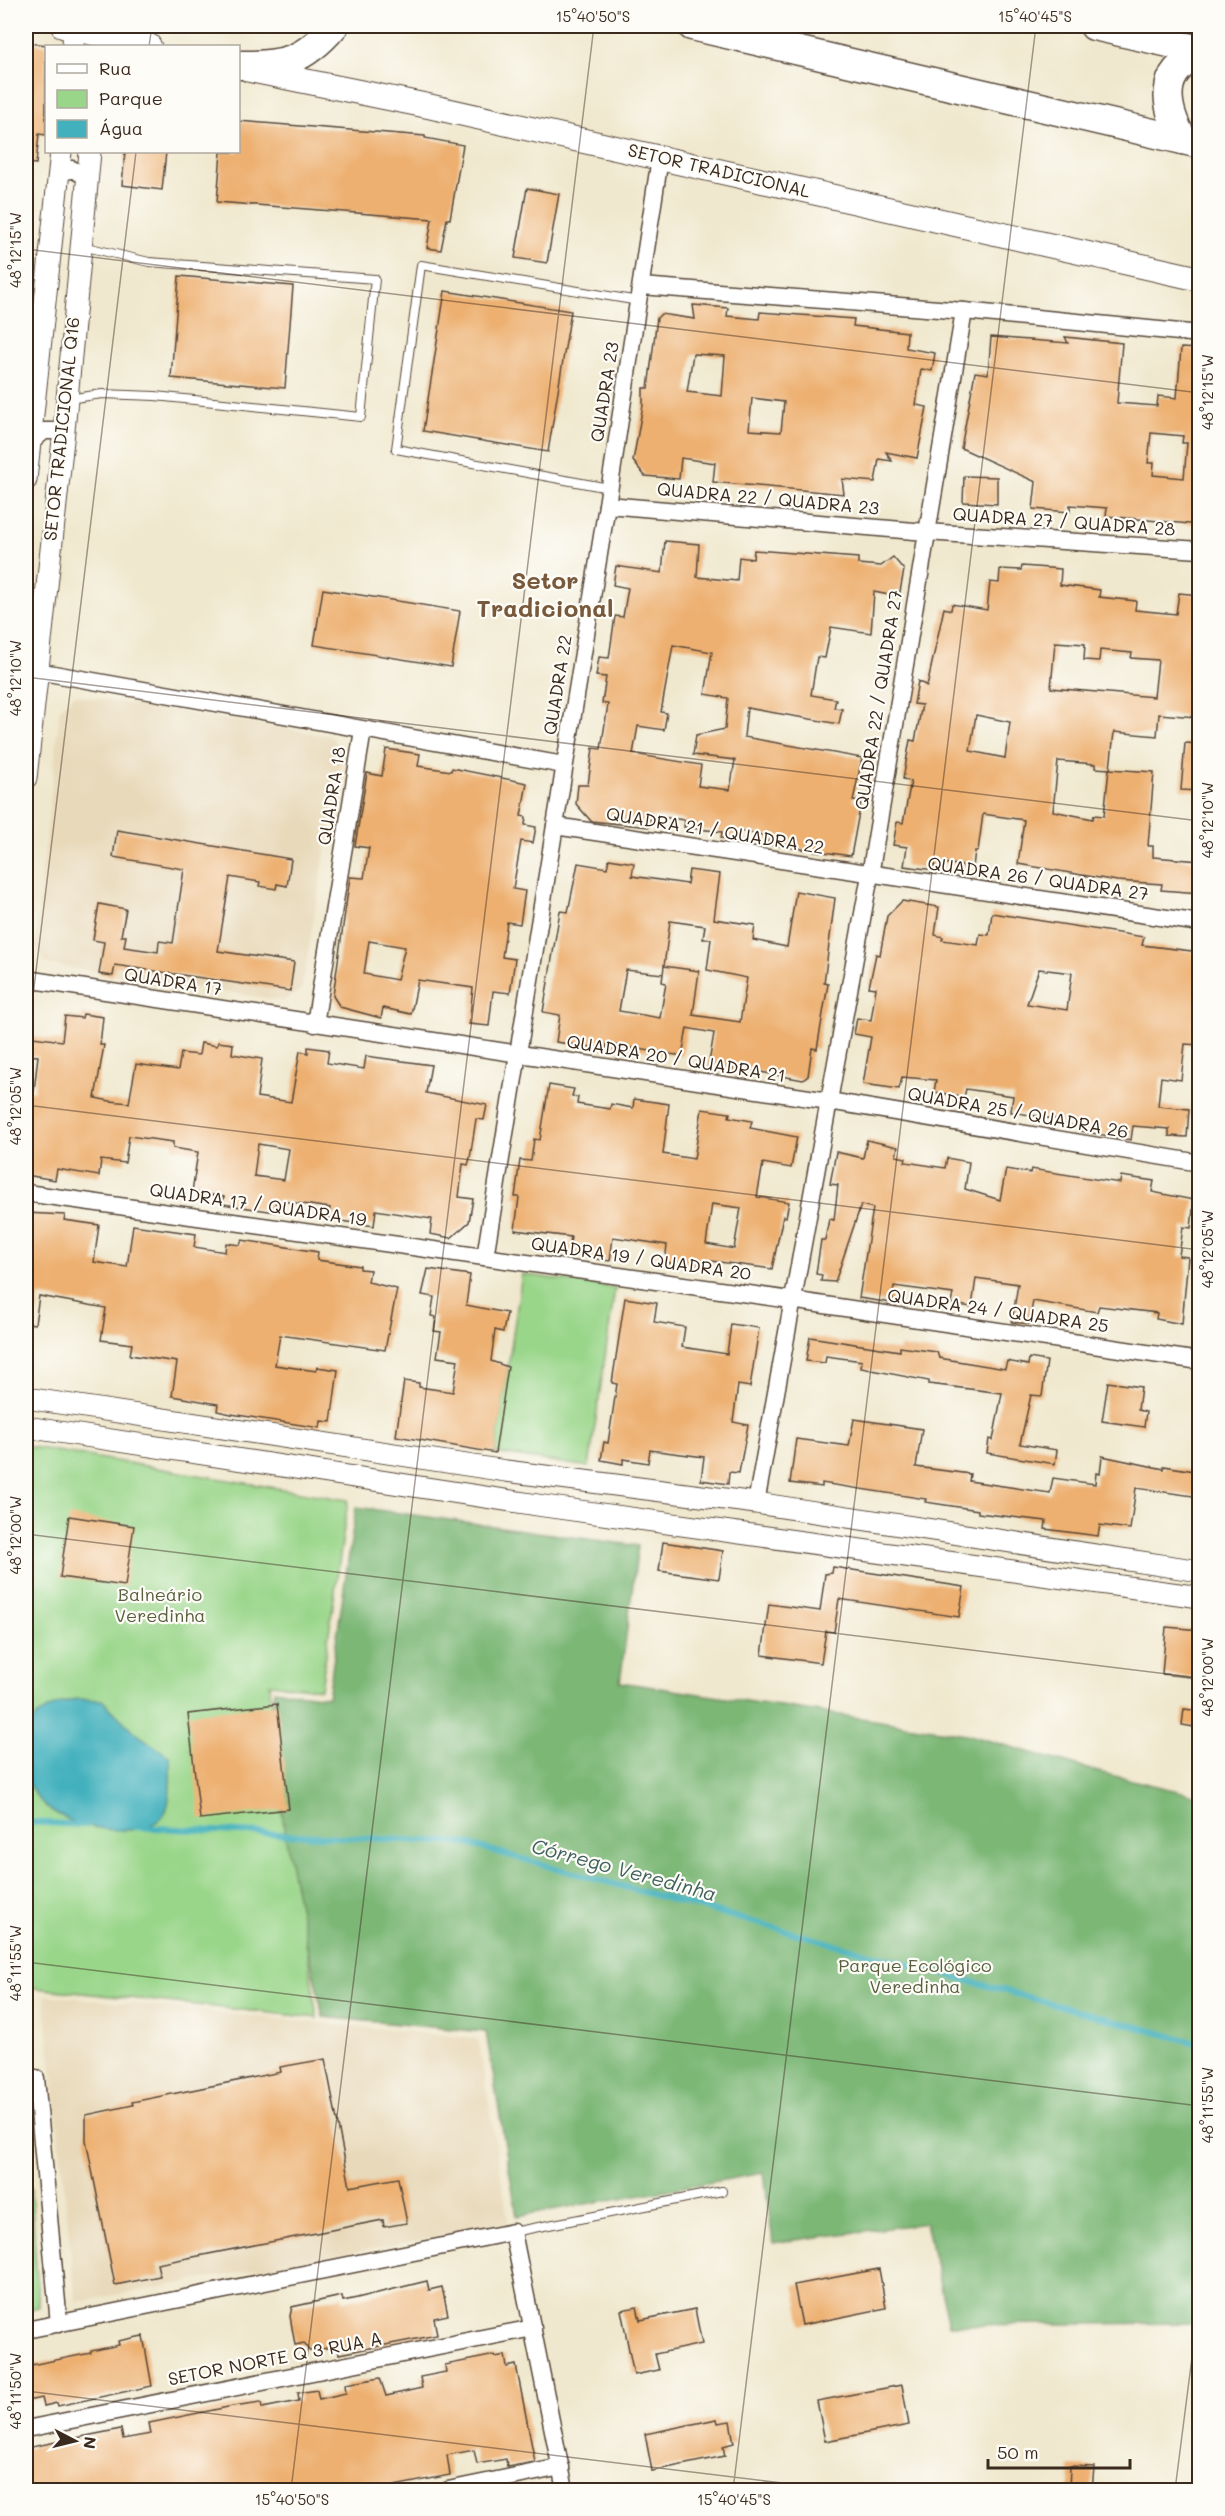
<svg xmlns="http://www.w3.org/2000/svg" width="1225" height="2516" viewBox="0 0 1225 2516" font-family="Mali,sans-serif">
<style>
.built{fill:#e8d9ba}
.green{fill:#9ad68a;stroke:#6a8054;stroke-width:1.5}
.forest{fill:#7bb776;stroke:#5b704a;stroke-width:1.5}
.water{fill:#42b1bd;stroke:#3e6e6e;stroke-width:1.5}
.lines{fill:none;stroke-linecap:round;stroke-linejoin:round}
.stream{stroke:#42b1bd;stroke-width:6}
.building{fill:#edb071;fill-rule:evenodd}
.service-casing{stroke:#564638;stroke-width:10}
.minor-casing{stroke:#564638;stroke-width:19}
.tertiary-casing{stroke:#564638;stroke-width:23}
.secondary-casing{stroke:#564638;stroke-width:26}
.trunk-casing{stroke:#564638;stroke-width:31}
.service{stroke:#fff;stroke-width:8}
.minor{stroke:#fff;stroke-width:16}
.tertiary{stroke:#fff;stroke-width:21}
.secondary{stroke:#fff;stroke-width:24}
.trunk{stroke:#fff;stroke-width:28}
.ticks{fill:none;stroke:#3b2a1e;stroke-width:1.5;stroke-opacity:0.45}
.labels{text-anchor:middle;stroke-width:4.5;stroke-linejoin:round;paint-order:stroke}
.street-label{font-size:18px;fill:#3b2a1e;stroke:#fdfcf7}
.park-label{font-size:18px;fill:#585e3e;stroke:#fdfcf7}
.water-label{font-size:20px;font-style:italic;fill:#3e605e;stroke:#fdfcf7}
.district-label{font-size:24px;font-weight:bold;fill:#79593b;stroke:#fdfcf7}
.neatline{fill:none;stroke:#3b2a1e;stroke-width:2}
.ticks-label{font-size:15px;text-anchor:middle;fill:#3b2a1e}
</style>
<rect width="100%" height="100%" fill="#fdfcf7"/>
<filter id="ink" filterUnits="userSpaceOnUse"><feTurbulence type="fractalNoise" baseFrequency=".0167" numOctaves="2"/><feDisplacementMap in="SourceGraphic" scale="12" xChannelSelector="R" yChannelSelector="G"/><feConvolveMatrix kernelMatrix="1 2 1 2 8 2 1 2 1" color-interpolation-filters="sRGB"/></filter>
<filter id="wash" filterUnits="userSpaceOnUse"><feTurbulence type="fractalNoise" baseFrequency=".008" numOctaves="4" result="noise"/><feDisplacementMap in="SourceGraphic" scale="24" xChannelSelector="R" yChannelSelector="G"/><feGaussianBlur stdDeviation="1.35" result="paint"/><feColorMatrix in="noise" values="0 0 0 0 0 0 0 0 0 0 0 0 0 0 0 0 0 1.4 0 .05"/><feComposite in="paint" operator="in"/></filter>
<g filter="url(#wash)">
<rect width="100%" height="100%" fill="#f0e8ce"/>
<g class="built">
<path d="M75 695 331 736 342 752 302 989 284 1001 46 964 35 945 60 708Z"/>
<path d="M44 1995 478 2039 509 2224 76 2302Z"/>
</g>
<g class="green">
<path d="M522 1274 615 1288 589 1467 495 1453Z"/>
<path d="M26 1446 348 1500 321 1689 269 1684 317 2018 26 1987Z"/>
<path d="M26 2123 39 2307 26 2310Z"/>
</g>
<path class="forest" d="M356 1507 638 1546 620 1682 966 1734 1098 1772 1199 1796V2323L949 2325 926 2223 773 2243 764 2173 517 2216 486 2032 323 2017C300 1910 271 1800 274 1690L328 1697Z"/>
<path class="water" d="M77 1699 102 1700 133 1731 170 1757C170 1773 172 1792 167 1808 156 1842 87 1830 63 1817 48 1810 35 1798 28 1782 23 1772 26 1757 26 1746 26 1714 50 1705 77 1699Z"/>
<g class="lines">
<g class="stream">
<path d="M26 1822 86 1825"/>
<path d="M135 1827 464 1843 1200 2044"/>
</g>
</g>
<g id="blocks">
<g class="building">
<path d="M26 42 46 45V135L39 134 36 164 26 163Z"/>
<path d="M238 121 425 136V138L463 145 450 219H447L441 250 427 248 432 219 217 202 221 152H238Z"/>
<path d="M125 152H166L162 190 122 185Z"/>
<path d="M527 188 559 194 547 263 515 258Z"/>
<path d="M179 276 293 286 285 388 171 378Z"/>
<path d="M445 291 571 311 548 452 423 431Z"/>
<path d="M693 305 728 308 727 316 759 319 760 312 854 319 853 326 907 332 906 348 935 353 932 371 921 369 916 405 927 407 917 458 886 452 892 461 879 459 875 482 842 479 844 494 713 482 715 463 681 458 679 479 645 476 633 461 643 405V388H648L657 318 661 314 695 319ZM693 354 725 356 722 396 687 392ZM752 398 784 402 781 432 749 430Z"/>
<path d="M991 337 1068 343 1065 337 1122 343 1117 403 1157 406 1158 396 1177 398 1181 348 1200 349V525L1106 516 1107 508 1070 505V512L1033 509 1036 482 961 448 975 372 988 374ZM1151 433 1183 436 1182 443H1187L1184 478 1153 475 1154 463H1148Z"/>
<path d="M964 476 997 477V504L963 502Z"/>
<path d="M665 541 699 544 697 577 737 581 739 557 753 559 754 550 858 558V564L881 566 893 557 904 570 899 597 874 592 871 633 831 627 825 658 817 657 811 695 836 699 834 708 842 709 839 724 747 708 744 737 862 758 853 801 861 802 851 856 767 844 768 836 740 831 738 840 721 838 722 832 684 827 685 820 651 816 649 827 591 821 576 804 578 785H588L593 748 601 749 608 704 602 703 606 677 596 676 599 657 609 658 615 616 623 617 628 588 613 585 616 566 662 573ZM673 645 712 652 705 694 728 698 725 729 696 735 693 755 735 760 730 790 698 786 701 765 633 754 638 726 664 730 667 713 661 712Z"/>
<path d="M1022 566 1061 569 1060 585 1100 590 1099 597 1136 601 1135 610 1176 614 1179 593 1200 595V713H1197L1196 717 1159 714 1157 736 1114 732 1110 769 1095 768V764L1058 761 1053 811 1093 819 1094 815 1104 816 1109 769 1154 772 1148 846H1153V857L1200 861V893L1161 890 1162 884 1117 881 1018 864 1024 820 983 814 978 851H975L973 867 935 862 934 870 904 866 907 847 893 845 897 822 903 823 911 781 903 779 910 740 915 741 922 705 914 704 918 681 927 686 944 608 951 610 952 604 987 610 990 582 999 583 1000 569 1021 570ZM1055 642 1085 644 1084 660 1099 661 1100 650 1132 653 1131 658 1158 660 1154 697 1051 688ZM976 715 1010 722 1005 758 970 751Z"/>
<path d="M323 589 460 611 451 667 314 645Z"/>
<path d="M1185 743 1200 744V791L1181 790Z"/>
<path d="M386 749 420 754 418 766 451 771 452 768 527 783 521 816 526 817 525 825 536 827 533 843 521 841 513 889 525 891 520 924 507 922 502 957 515 959 510 993 493 991 489 1026 469 1024 473 988 418 980 411 1014 383 1008 381 1018 340 1007 333 996 350 877 364 878 369 848 355 846 367 773 382 776ZM369 941 405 947 397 980 364 974Z"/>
<path d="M117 830 291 859 287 886 277 884 276 889 259 886 260 882 230 877 218 951 294 962 290 991 115 965 113 976 99 974 104 942 93 940 99 904 126 909 121 936H126L124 947 158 952 159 941 173 943 184 869 113 857Z"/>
<path d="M609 859 634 863 632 876 687 884 689 870 720 874 714 919 755 925 753 940 787 947 796 891 835 898 824 983 828 984 817 1049 812 1048 808 1076 803 1080 733 1067 732 1073 708 1069 714 1033 687 1028 682 1056 607 1044 606 1049 556 1042 560 1015 543 1012 560 911 568 912 578 863 607 868ZM670 921 705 926 703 939H711L707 970 747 978 740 1022 693 1015 699 971 664 966 662 982 666 983 660 1018 619 1011 626 970 663 974Z"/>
<path d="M902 901 939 907 935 935 943 937 942 940 978 945 980 934 989 935 992 913 1144 937 1142 945 1200 952V1045L1185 1044 1181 1080 1161 1077 1158 1106 1189 1109 1187 1137 1169 1136V1129L1133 1126 1131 1140 1080 1131 1081 1127 1060 1124V1120L1011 1112 1013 1096 966 1089 964 1097 934 1092 936 1080 902 1077 899 1089 863 1084 871 1037 854 1034 857 1018 871 1020 876 988 869 987 876 954 880 955 887 916ZM1039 969 1072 973 1067 1010 1027 1004Z"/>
<path d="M83 1014 103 1017 100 1045H104L95 1098 110 1101 129 1103 136 1064 178 1070 181 1053 199 1055 201 1043 217 1046 218 1042 233 1044 232 1054 262 1059 257 1097 291 1102 300 1051 308 1053V1047L329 1050 327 1063 364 1069 366 1056 431 1065 426 1093 487 1105 484 1120 476 1119 470 1158 468 1165 463 1164 459 1197 473 1199 469 1222 451 1238 430 1234 432 1219 376 1210 374 1226 328 1219 330 1208 276 1200 275 1212 223 1204 224 1197 192 1192 198 1152 173 1148V1142L129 1136 125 1163 101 1160 99 1176 57 1169 55 1180 26 1175V1090L34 1091 38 1056 26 1055V1036L62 1041 65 1016 82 1018ZM258 1144 289 1149 284 1180 254 1176Z"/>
<path d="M549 1085 574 1089 572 1096 578 1097 577 1104 610 1109 611 1104 633 1108 634 1099 669 1104 663 1154 694 1159 702 1109 730 1113 729 1117 752 1121 750 1128 797 1137 791 1168 763 1163 757 1197 789 1202 786 1217 783 1216 772 1269 704 1260 702 1268 665 1262 667 1245 613 1237 610 1261 568 1255 571 1237 515 1230 519 1197H515L520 1160 531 1161 534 1139 540 1140ZM712 1204 741 1208 734 1249 706 1244Z"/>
<path d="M867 1140 898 1147 896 1156 906 1158 905 1162 945 1168 947 1158 969 1162 965 1189 1000 1200 1006 1169 1030 1173 1031 1169 1120 1183 1121 1176 1154 1181 1152 1192 1194 1200 1191 1228 1183 1227 1179 1256 1188 1257 1182 1324 1156 1319 1157 1313 1099 1306 1097 1312 1033 1301 1029 1324 1012 1322 1018 1284 976 1278 972 1307 951 1304 953 1294 894 1286 892 1303 859 1298 873 1208 861 1205 835 1282 821 1281 822 1275 816 1274 821 1240H825L829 1219 834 1220 838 1185 830 1184 836 1152 863 1158Z"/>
<path d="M26 1213 65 1215 64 1220 99 1225 94 1262 127 1267 133 1225 196 1234 194 1247 225 1252 226 1243 240 1245 242 1240 318 1252 317 1260 360 1266V1269L370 1270 368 1282 397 1289 385 1350 280 1335 275 1365 316 1371 317 1367 338 1370 331 1422 321 1421 320 1428 231 1414 217 1411 218 1404 172 1396 177 1362 130 1355 132 1344 101 1340 106 1308 39 1296 35 1324 26 1323Z"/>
<path d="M428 1269 470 1275 466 1305 507 1313 503 1332 495 1330 491 1361 508 1367 495 1453 396 1436 404 1381 419 1383V1387L453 1392 458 1360 437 1357 441 1332 434 1331 436 1317 431 1316 434 1297 422 1295Z"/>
<path d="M625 1298 657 1303 654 1322 685 1327 682 1347 727 1354 731 1324 759 1328 750 1387 738 1385 733 1422 748 1425 739 1473 729 1472 728 1484 701 1480 704 1457 650 1450 648 1463 623 1459V1464L601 1460 604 1442 608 1443 617 1384 612 1383Z"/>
<path d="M810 1337 900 1351V1347L937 1352 939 1358 1005 1369 1007 1361 1028 1365 1029 1358 1047 1361 1042 1396 1031 1395 1020 1444 1057 1450 1055 1464 987 1453 989 1439 993 1440 1002 1393 929 1384V1381L861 1368 862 1361 826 1356 825 1363 806 1361Z"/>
<path d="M1108 1382 1141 1387 1138 1410 1146 1412 1144 1427 1102 1421Z"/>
<path d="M854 1419 922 1429 916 1467 970 1474 969 1481 1050 1493 1053 1478 1095 1484 1096 1473 1100 1474 1102 1456 1164 1469V1466L1200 1472V1497L1136 1488 1130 1529 1100 1525 1098 1536 1045 1529 1046 1521 978 1513V1510L925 1502 926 1499 822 1483V1487L790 1483 796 1439 849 1446Z"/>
<path d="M69 1516 134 1526 125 1586 60 1577Z"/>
<path d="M663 1542 723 1551 719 1579 659 1571Z"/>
<path d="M833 1567 964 1587 959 1617 839 1599 834 1632 826 1631 821 1663 762 1655 769 1604 820 1611 825 1574 832 1573Z"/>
<path d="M1166 1627 1200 1630V1678L1162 1674Z"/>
<path d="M277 1704 289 1809 200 1819 188 1714Z"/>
<path d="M1184 1709 1200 1711V1728L1182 1725Z"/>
<path d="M325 2059 350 2187 398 2178 407 2223 384 2227 383 2220 157 2264 160 2276 115 2285 86 2140V2115L133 2105 132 2102 281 2072 280 2067Z"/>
<path d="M879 2269 886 2308 802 2325 794 2285Z"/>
<path d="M427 2281 429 2290 442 2287 448 2315 434 2318 437 2335 339 2354 338 2346 309 2351 304 2343 295 2345 290 2316 292 2307 342 2296 343 2301 357 2298Z"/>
<path d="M637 2307 640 2320 695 2309 702 2344 655 2354 659 2370 634 2375 621 2310Z"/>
<path d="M143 2336 152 2386 58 2406 57 2403 44 2406 42 2398 26 2401V2366L91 2353V2351L119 2345 118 2341Z"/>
<path d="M495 2355 496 2357 505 2355 507 2367 516 2365 535 2462 507 2467 506 2459 477 2464 474 2450 447 2455 450 2475 394 2486 395 2490H201L200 2486 178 2490H26V2448L121 2429 123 2439 151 2434 149 2423 233 2406 261 2402 262 2408 299 2401 298 2393 317 2390 319 2399 346 2393 345 2384 374 2379 380 2378 386 2396 422 2388 420 2377 446 2372 445 2365Z"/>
<path d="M902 2385 909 2425 825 2441 817 2401Z"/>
<path d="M717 2419 718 2423 730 2421 734 2443 723 2446 725 2456 652 2471 645 2434Z"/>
<path d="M1070 2466 1094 2467 1092 2490H1069Z"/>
</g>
</g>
</g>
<g filter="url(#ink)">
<use href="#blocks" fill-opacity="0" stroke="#564638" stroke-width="1.5"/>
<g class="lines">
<g class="service-casing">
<g id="service">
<path d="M68 399 102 394 155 396 361 417 375 279 149 262 82 246"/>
<path d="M609 488 396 449 421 265 639 301"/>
<path d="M513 2232 722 2191"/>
</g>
</g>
<g class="minor-casing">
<g id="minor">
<path d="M59 174 72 169 87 177"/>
<path d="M641 286 964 311 1200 334"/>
<path d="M26 447 44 431H64"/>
<path d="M607 505 926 532 1200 550"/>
<path d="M26 673 37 671 564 765"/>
<path d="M555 826 1200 923"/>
<path d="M26 979 829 1101 1200 1163"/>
<path d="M315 1024 363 730"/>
<path d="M26 1193 791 1300 1200 1361"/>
<path d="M485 1257 607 505 660 158"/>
<path d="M756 1503 870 875 964 311"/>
<path d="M36 2078 59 2324"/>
<path d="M26 2330 513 2232 565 2490"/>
<path d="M26 2429 533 2328"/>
<path d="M448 2490 561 2467"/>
</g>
</g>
<g class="tertiary-casing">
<g id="tertiary">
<path d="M73 46 74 28"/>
<path d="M26 480 61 152"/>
<path d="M26 778 64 431 90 152"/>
<path d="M26 1398 506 1471 756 1503 1200 1571"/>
<path d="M26 1427 544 1506 1200 1597"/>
</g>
</g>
<g class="secondary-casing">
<g id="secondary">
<path d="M63 26 149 46"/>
<path d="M250 70 428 106 1200 279"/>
</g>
</g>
<g class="trunk-casing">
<g id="trunk">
<path d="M692 26 1200 144"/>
<path d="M1094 26 1200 50"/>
<path d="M238 65C283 66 304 61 334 26"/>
<path d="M1183 140C1165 108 1157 71 1200 55"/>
</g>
</g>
<use href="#service" class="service"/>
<use href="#minor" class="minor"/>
<use href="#tertiary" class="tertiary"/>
<use href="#secondary" class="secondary"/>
<use href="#trunk" class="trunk"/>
</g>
</g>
<path class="ticks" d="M149 46 152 26M26 249 1200 393M26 677 1200 821M26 1053 136 152M26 1105 1200 1250M26 1534 1200 1678M26 1962 1200 2106M26 2391 839 2490M291 2490 594 26M733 2490 1036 26M1175 2490 1200 2295"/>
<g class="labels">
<g class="street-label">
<text transform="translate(719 171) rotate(13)" y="6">SETOR TRADICIONAL</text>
<text transform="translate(605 392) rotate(-81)" y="6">QUADRA 23</text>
<text transform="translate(62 429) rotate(-84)" y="6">SETOR TRADICIONAL Q16</text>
<text transform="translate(768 499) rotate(5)" y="6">QUADRA 22 / QUADRA 23</text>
<text transform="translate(1064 522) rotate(4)" y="6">QUADRA 27 / QUADRA 28</text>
<text transform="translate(558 685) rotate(-81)" y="6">QUADRA 22</text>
<text transform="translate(879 700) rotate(-81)" y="6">QUADRA 22 / QUADRA 27</text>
<text transform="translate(332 796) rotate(-81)" y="6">QUADRA 18</text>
<text transform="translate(715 831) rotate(9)" y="6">QUADRA 21 / QUADRA 22</text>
<text transform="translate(1038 879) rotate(8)" y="6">QUADRA 26 / QUADRA 27</text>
<text transform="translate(173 982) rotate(9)" y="6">QUADRA 17</text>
<text transform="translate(676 1059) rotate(9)" y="6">QUADRA 20 / QUADRA 21</text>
<text transform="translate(1018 1113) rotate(10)" y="6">QUADRA 25 / QUADRA 26</text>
<text transform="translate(258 1205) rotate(8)" y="6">QUADRA 17 / QUADRA 19</text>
<text transform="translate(641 1259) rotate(8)" y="6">QUADRA 19 / QUADRA 20</text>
<text transform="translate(998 1311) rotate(8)" y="6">QUADRA 24 / QUADRA 25</text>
<text transform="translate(275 2359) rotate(-11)" y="6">SETOR NORTE Q 3 RUA A</text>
</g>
<g class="park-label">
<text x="160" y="1601">Balneário<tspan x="160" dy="21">Veredinha</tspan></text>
<text x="915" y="1972">Parque Ecológico<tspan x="915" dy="21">Veredinha</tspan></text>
</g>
<g class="water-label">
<text transform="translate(624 1870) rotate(15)" y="7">Córrego Veredinha</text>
</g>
<g class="district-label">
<text x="545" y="589">Setor<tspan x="545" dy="28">Tradicional</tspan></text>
</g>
</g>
<rect width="1225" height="2516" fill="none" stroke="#fdfcf7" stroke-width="66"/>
<rect x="45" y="45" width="195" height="108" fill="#fdfcf7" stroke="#afa8a0" stroke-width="1.5"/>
<rect x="57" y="64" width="30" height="9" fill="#ffffff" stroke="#afa8a0" stroke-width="1.5"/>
<text x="99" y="75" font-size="18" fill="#3b2a1e">Rua</text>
<rect x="57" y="90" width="30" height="18" fill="#9ad68a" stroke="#afa8a0" stroke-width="1.5"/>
<text x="99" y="105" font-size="18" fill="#3b2a1e">Parque</text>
<rect x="57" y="120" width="30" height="18" fill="#42b1bd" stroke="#afa8a0" stroke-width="1.5"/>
<text x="99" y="135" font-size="18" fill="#3b2a1e">Água</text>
<g transform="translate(75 2441) rotate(97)" stroke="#fdfcf7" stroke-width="4.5" paint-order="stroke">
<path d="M0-4.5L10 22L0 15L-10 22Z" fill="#3b2a1e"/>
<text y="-9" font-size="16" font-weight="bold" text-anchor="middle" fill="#3b2a1e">N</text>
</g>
<path d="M988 2459v9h142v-9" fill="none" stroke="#3b2a1e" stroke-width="3"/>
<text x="997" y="2459" font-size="18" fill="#3b2a1e" stroke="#fdfcf7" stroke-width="4.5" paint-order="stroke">50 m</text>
<rect x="33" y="33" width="1159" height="2450" class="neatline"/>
<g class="ticks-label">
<text x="593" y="22">15°40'50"S</text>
<text x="1035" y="22">15°40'45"S</text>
<text transform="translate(16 250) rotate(-90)" y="5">48°12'15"W</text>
<text transform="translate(1208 392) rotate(-90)" y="5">48°12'15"W</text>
<text transform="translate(16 678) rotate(-90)" y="5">48°12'10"W</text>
<text transform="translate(1208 820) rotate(-90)" y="5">48°12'10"W</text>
<text transform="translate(16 1106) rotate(-90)" y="5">48°12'05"W</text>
<text transform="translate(1208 1249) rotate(-90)" y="5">48°12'05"W</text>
<text transform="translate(16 1535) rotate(-90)" y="5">48°12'00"W</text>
<text transform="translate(1208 1677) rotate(-90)" y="5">48°12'00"W</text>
<text transform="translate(16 1963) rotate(-90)" y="5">48°11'55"W</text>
<text transform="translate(1208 2105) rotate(-90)" y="5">48°11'55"W</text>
<text transform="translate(16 2391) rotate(-90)" y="5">48°11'50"W</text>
<text x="292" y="2505">15°40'50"S</text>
<text x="734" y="2505">15°40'45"S</text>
</g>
</svg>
